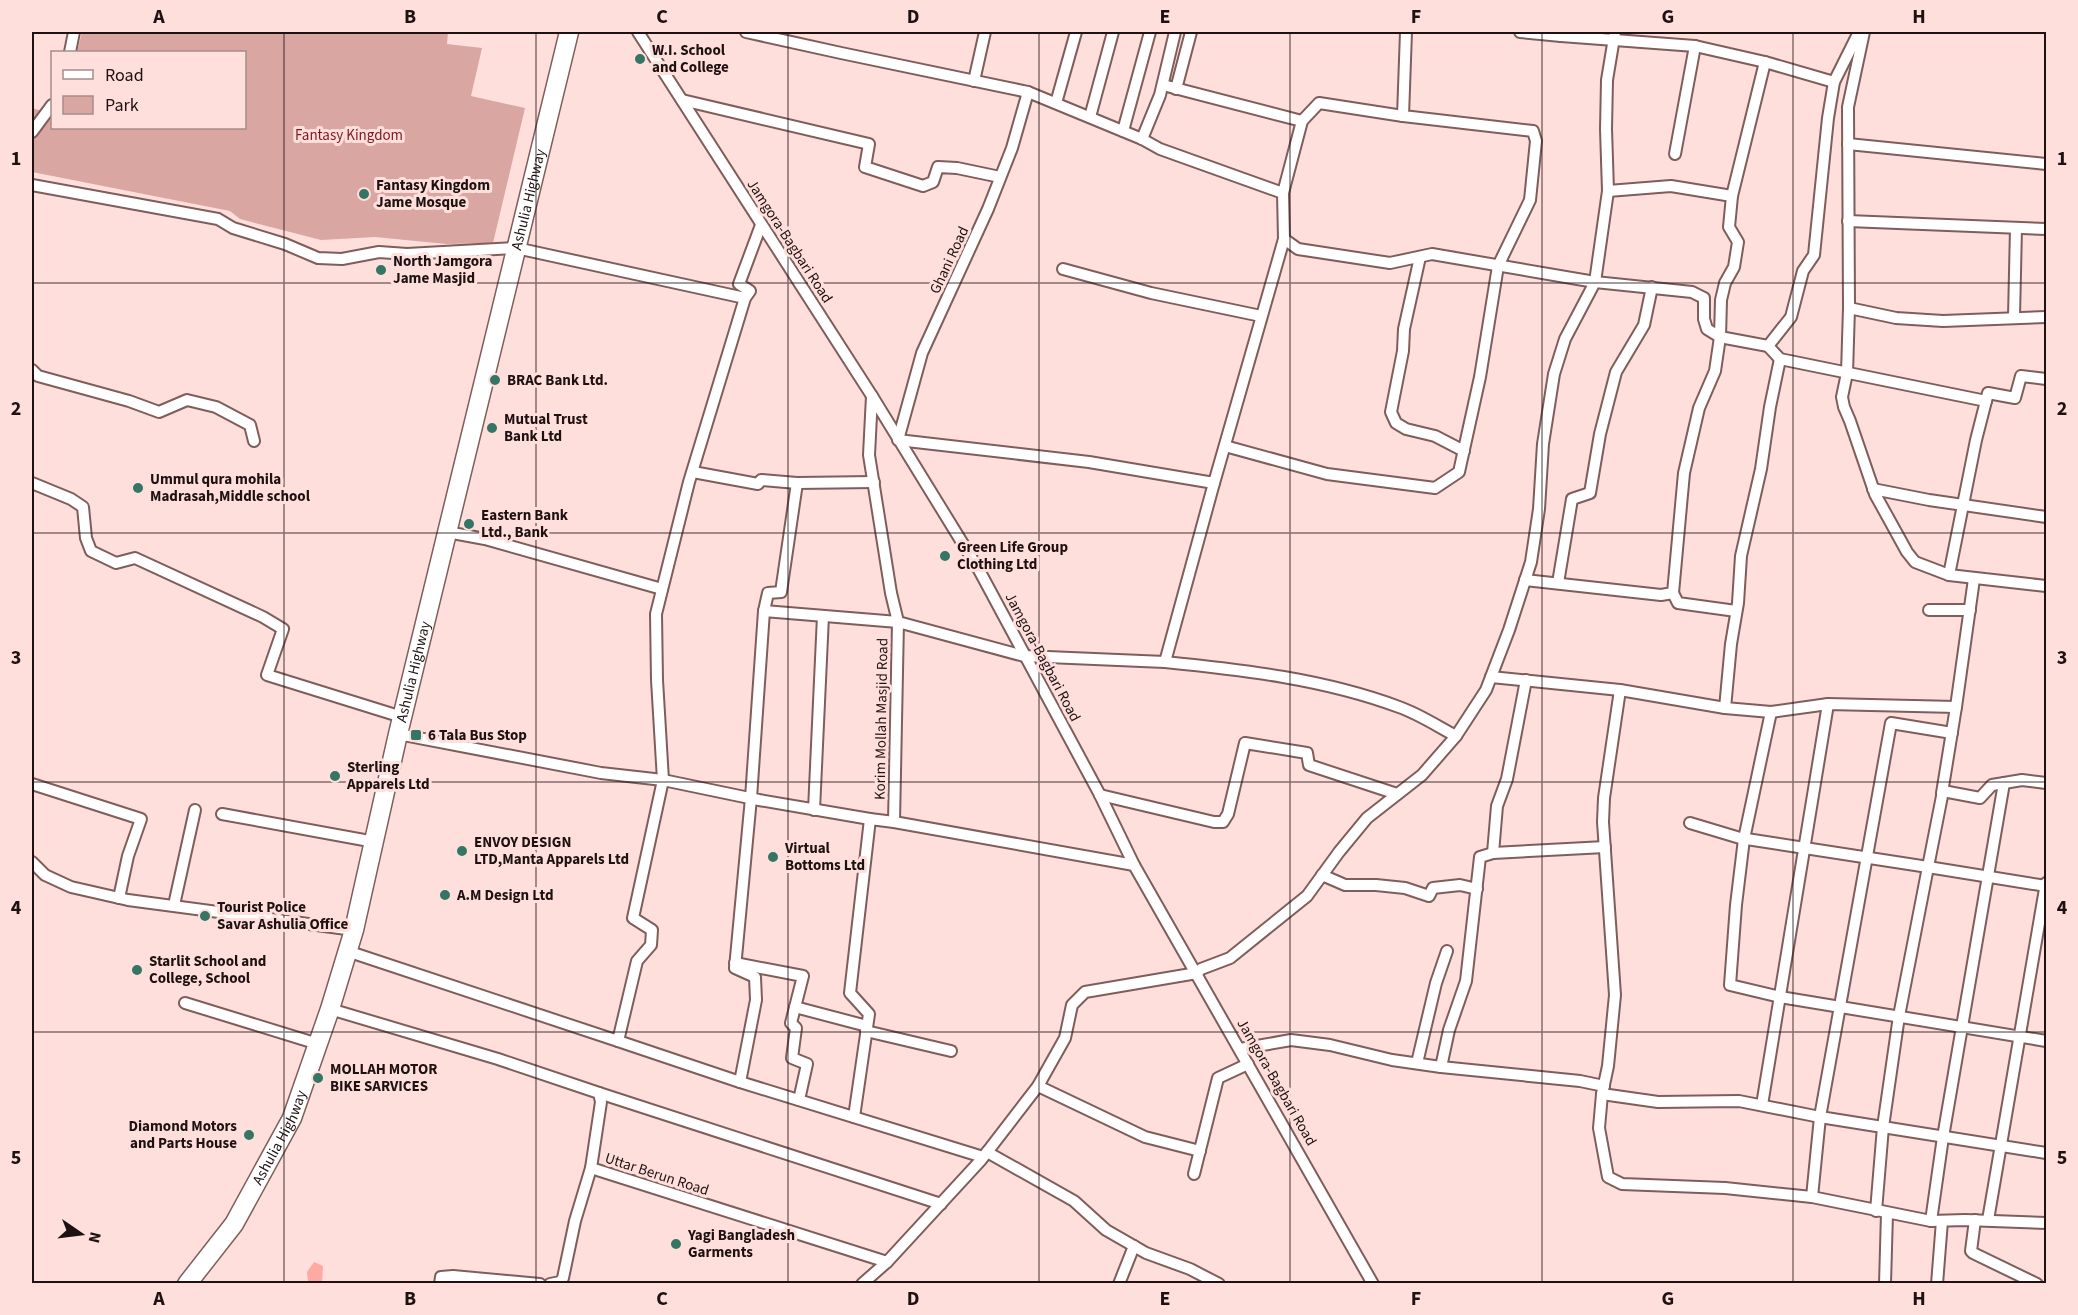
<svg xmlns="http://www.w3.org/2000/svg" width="2078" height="1315" viewBox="0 0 2078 1315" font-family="'Source Sans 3',sans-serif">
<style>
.green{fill:#daa6a2}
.water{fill:#ffa9a3}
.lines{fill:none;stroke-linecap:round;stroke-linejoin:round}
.street-casing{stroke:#7e5d5b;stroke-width:14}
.highway-casing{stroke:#7e5d5b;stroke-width:21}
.street{stroke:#fff;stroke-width:10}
.highway{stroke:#fff;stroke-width:18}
.grid{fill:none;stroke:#1e1111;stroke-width:1.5;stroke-opacity:0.55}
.poi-dot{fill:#357564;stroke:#ffdfdc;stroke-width:2}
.labels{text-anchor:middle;stroke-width:6;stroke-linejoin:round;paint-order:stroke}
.poi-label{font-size:15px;font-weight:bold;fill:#1e1111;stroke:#ffdfdc;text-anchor:start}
.park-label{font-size:15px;fill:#7b191e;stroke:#ffdfdc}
.street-label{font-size:15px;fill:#1e1111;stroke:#ffdfdc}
.neatline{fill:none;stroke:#1e1111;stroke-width:2}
.grid-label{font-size:20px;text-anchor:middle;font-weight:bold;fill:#1e1111}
</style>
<rect width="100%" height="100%" fill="#ffdfdc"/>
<path class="green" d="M82 32H448L447 44 482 48 471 96 525 108 493 243 446 244 375 237 321 240 240 219 230 211 32 172V108L52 114V128H244V52H77Z"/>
<path class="water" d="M314 1262 323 1266 322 1283 308 1282 307 1272Z"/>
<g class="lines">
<g class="street-casing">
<g id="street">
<path d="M638 32 872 396 979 570 1100 795 1134 865 1373 1284"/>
<path d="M746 32 841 53 1028 92 1142 139 1160 149 1283 193 1284 239 1298 249 1390 263 1432 254 1595 282 1692 292 1704 298V319L1707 329 1720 337 1768 346 1780 359 1986 401 1976 440 1949 575"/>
<path d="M1520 32 1561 36"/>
<path d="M1561 32V36L1695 46 1765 62 1834 82"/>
<path d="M1864 32 1848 107 1849 308 1847 373 1842 397 1844 407 1850 421 1875 494 1907 552 1915 562 1949 575 2046 586"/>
<path d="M70 52 74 32"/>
<path d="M974 81 985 32"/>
<path d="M1163 85 1302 121"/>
<path d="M1176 89 1191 32"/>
<path d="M1028 92 1012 148 988 209 922 353 898 440 1089 462 1214 483 1284 239"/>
<path d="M682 100 869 144 865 167 923 186 933 182 938 167 957 168 1000 177"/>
<path d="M1056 103 1076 32"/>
<path d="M1090 117 1113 32"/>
<path d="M1123 131 1150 32"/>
<path d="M32 132 52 105"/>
<path d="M1142 139 1160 95 1175 32"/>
<path d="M1848 144 2046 164"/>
<path d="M1675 154 1695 46"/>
<path d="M32 185 218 219 233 228 285 244 318 258 342 259 379 252 407 254 516 248 745 298"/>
<path d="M1608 191 1671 186 1732 196"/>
<path d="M1283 193 1302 121 1319 103 1403 116"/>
<path d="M1848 221 2046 229"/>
<path d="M1420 257 1404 329 1403 351 1391 412 1396 423 1406 429 1435 436 1464 451"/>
<path d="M1063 269 1151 293 1261 316"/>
<path d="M1849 308 1896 318 1943 321 2046 317"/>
<path d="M2014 317 2016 228"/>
<path d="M1768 346 1791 317 1803 271 1814 255 1828 118 1834 82 1859 32"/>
<path d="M1780 359 1770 407 1761 469 1741 556 1738 603 1731 644 1725 708 1771 712 1828 704 1956 707 1942 793"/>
<path d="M32 370 38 376 129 401 159 412 187 400 216 407 250 425 254 441"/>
<path d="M1986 401 1988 393 2015 398 2021 376 2046 379"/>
<path d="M1225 446 1327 474 1435 488 1459 472 1480 377 1498 266 1530 200 1536 141 1533 131 1403 116 1406 32"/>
<path d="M693 472 758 484 761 480 797 483 874 482"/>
<path d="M32 483 71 499 83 507 86 538 91 551 116 563 135 558 263 617 283 629 267 675 402 717"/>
<path d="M1873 489 1929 500 2046 517"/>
<path d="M447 532 485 539 662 589"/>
<path d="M1525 580 1661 595 1673 593 1684 473 1699 408 1715 371 1720 337 1721 300 1725 283 1734 267 1738 242 1729 227 1732 196 1765 62"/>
<path d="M1558 583 1572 499 1590 493 1600 434 1616 372 1644 325 1652 287"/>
<path d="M1673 593 1678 603 1736 611"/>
<path d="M1929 610H1970"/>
<path d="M764 611 768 593 781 592 797 483"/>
<path d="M1165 662C1244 670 1324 679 1399 707 1419 714 1437 726 1456 736"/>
<path d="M1491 677 1620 690 1725 708"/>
<path d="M1620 690 1604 798 1603 822 1615 995 1608 1066 1602 1094 1599 1128 1608 1177 1622 1184 1725 1188 1812 1197 1931 1221 1965 1220 2046 1223"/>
<path d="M1951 707H1956L1974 579"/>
<path d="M1771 712 1744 839 1736 905 1730 985 1780 997 2046 1041"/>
<path d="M398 734 601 773 663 780 759 800 870 819"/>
<path d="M32 784 141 819 128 856 119 898"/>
<path d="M1100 795 1214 822H1223L1228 814 1245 743 1307 753 1309 765 1397 794"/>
<path d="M814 810 823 616"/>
<path d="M222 814 375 842"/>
<path d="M894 822 1134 865"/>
<path d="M1690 823 1740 838 1928 867 1943 791 1980 798 1992 785 2022 780 2046 783"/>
<path d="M1493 853 1605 847"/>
<path d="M32 862 45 875 71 887 128 900 354 930"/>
<path d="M1322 875 1345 885H1376L1405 888 1429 896 1433 888 1460 885 1477 889"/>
<path d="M174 905 195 810"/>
<path d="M347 951 618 1041 637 961 651 945 652 930 633 918 663 780 657 680 656 614 689 482 745 298 750 291 739 284 761 225"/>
<path d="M735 963 803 976 791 1023 796 1028 792 1058 807 1064 799 1100"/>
<path d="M185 1003 318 1044"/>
<path d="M795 1007 867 1026"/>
<path d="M330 1009 498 1059 599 1093 601 1102 591 1168 887 1262 862 1284"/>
<path d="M866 1031 951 1051"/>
<path d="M618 1041 740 1082 983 1157"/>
<path d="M1240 1049 1291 1040 1330 1045 1392 1060 1441 1067 1580 1081 1604 1086"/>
<path d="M1417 1063 1436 983 1447 951"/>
<path d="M1441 1067 1449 1030 1466 981 1480 857 1493 853 1497 806 1507 779 1526 680"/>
<path d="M740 1082 756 1000 755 977 735 968 751 798 764 611 898 622 1024 656 1165 662 1214 483"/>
<path d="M1038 1086 1145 1137 1200 1151"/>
<path d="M599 1093 941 1204"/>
<path d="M1602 1094 1658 1102 1739 1101 1820 1117 2046 1153"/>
<path d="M1762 1105 1828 704"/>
<path d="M854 1117 869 1014 850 993 870 819 894 822 898 622 891 593 869 455 872 396"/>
<path d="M987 1152 1074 1201 1106 1230 1146 1253 1190 1269 1219 1284"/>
<path d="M1194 1174 1218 1078 1248 1064"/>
<path d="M1812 1197 1820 1117 1891 723 1952 733"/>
<path d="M1876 1211 1883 1127 1899 1016 1928 867 2046 886"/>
<path d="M1975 1220 1971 1251 1973 1253 2037 1284"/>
<path d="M1988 1220 2046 883"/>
<path d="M1931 1221 1943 1137 2004 783"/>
<path d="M887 1262 981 1160 1038 1086 1065 1038 1072 1005 1085 992 1197 973 1201 969 1230 958 1307 896 1339 852 1367 818 1422 775 1456 736 1486 690 1509 630 1531 562 1539 509 1543 444 1554 374 1565 339 1595 282 1608 191 1606 129 1607 80 1615 32"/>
<path d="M440 1284 441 1277 453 1276 540 1284"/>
<path d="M550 1284 560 1282 563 1278 575 1221 591 1168"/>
<path d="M1119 1284 1134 1246"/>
<path d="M1885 1284 1887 1213"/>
<path d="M1937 1284 1942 1221"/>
</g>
</g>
<g class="highway-casing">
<g id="highway">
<path id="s1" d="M187 1284 234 1224 292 1118 330 1009 354 930 398 734 569 32"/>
</g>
</g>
<use href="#street" class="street"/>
<use href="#highway" class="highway"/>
</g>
<path class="grid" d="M284 32V1284M536 32V1284M788 32V1284M1039 32V1284M1290 32V1284M1542 32V1284M1793 32V1284M32 283H2046M32 533H2046M32 782H2046M32 1032H2046"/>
<g class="poi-dot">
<circle cx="640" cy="59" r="6"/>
<circle cx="364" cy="194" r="6"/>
<circle cx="381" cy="270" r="6"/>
<circle cx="495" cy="380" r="6"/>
<circle cx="492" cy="428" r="6"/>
<circle cx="138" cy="488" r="6"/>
<circle cx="469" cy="524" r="6"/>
<circle cx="945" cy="556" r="6"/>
<rect x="410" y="729" width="12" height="12" rx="3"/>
<circle cx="335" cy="776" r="6"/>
<circle cx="462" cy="851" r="6"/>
<circle cx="773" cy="857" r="6"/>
<circle cx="445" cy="895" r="6"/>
<circle cx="205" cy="916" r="6"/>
<circle cx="137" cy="970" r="6"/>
<circle cx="318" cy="1078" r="6"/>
<circle cx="249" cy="1135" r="6"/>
<circle cx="676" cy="1244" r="6"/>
</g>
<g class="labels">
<g class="poi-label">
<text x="652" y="55">W.I. School<tspan x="652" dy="17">and College</tspan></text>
<text x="376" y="190">Fantasy Kingdom<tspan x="376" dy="17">Jame Mosque</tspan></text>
<text x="393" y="266">North Jamgora<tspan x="393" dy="17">Jame Masjid</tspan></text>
<text x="507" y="385">BRAC Bank Ltd.</text>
<text x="504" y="424">Mutual Trust<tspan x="504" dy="17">Bank Ltd</tspan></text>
<text x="150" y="484">Ummul qura mohila<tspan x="150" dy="17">Madrasah,Middle school</tspan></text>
<text x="481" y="520">Eastern Bank<tspan x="481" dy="17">Ltd., Bank</tspan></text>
<text x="957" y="552">Green Life Group<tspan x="957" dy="17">Clothing Ltd</tspan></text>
<text x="428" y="740">6 Tala Bus Stop</text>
<text x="347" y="772">Sterling<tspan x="347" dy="17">Apparels Ltd</tspan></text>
<text x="474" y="847">ENVOY DESIGN<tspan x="474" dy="17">LTD,Manta Apparels Ltd</tspan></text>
<text x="785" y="853">Virtual<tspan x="785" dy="17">Bottoms Ltd</tspan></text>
<text x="457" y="900">A.M Design Ltd</text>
<text x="217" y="912">Tourist Police<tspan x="217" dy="17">Savar Ashulia Office</tspan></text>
<text x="149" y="966">Starlit School and<tspan x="149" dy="17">College, School</tspan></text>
<text x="330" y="1074">MOLLAH MOTOR<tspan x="330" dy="17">BIKE SARVICES</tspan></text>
<text x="237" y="1131" text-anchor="end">Diamond Motors<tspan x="237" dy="17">and Parts House</tspan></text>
<text x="688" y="1240">Yagi Bangladesh<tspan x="688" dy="17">Garments</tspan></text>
</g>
<g class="park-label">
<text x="349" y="140">Fantasy Kingdom</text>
</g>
<g class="street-label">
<text dy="5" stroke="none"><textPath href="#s1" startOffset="1146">Ashulia Highway</textPath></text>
<text transform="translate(790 241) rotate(57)" y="5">Jamgora-Bagbari Road</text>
<text transform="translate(949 260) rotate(-65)" y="5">Ghani Road</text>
<text transform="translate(1043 657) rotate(62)" y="5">Jamgora-Bagbari Road</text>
<text dy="5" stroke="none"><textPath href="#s1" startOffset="660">Ashulia Highway</textPath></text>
<text transform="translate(881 719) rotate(-89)" y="5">Korim Mollah Masjid Road</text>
<text transform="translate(1277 1082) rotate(60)" y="5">Jamgora-Bagbari Road</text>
<text dy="5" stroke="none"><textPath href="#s1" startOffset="174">Ashulia Highway</textPath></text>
<text transform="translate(657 1174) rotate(18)" y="5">Uttar Berun Road</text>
</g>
</g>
<rect width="2078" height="1315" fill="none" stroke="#ffdfdc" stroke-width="66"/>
<rect x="51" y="51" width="195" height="78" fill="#ffdfdc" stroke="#a58d8b" stroke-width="1.5"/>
<rect x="63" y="70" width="30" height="9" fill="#ffffff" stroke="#a58d8b" stroke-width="1.5"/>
<text x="105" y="81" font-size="18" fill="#1e1111">Road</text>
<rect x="63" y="96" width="30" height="18" fill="#daa6a2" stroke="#a58d8b" stroke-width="1.5"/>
<text x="105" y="111" font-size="18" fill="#1e1111">Park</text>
<g transform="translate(81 1234) rotate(104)" stroke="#ffdfdc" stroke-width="4.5" paint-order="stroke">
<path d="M0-4.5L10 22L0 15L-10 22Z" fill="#1e1111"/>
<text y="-9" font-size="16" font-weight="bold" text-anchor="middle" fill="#1e1111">N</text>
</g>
<rect x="33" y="33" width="2012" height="1249" class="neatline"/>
<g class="grid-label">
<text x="159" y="23">A</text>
<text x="410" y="23">B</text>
<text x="662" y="23">C</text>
<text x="913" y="23">D</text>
<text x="1165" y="23">E</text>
<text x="1416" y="23">F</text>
<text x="1668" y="23">G</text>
<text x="1919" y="23">H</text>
<text x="16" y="165">1</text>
<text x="2062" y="165">1</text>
<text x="16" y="415">2</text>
<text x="2062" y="415">2</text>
<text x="16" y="664">3</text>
<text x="2062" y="664">3</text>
<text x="16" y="914">4</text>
<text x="2062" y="914">4</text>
<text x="16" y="1164">5</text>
<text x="2062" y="1164">5</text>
<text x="159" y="1305">A</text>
<text x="410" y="1305">B</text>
<text x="662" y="1305">C</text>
<text x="913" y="1305">D</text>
<text x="1165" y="1305">E</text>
<text x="1416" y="1305">F</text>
<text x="1668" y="1305">G</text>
<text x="1919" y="1305">H</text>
</g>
</svg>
